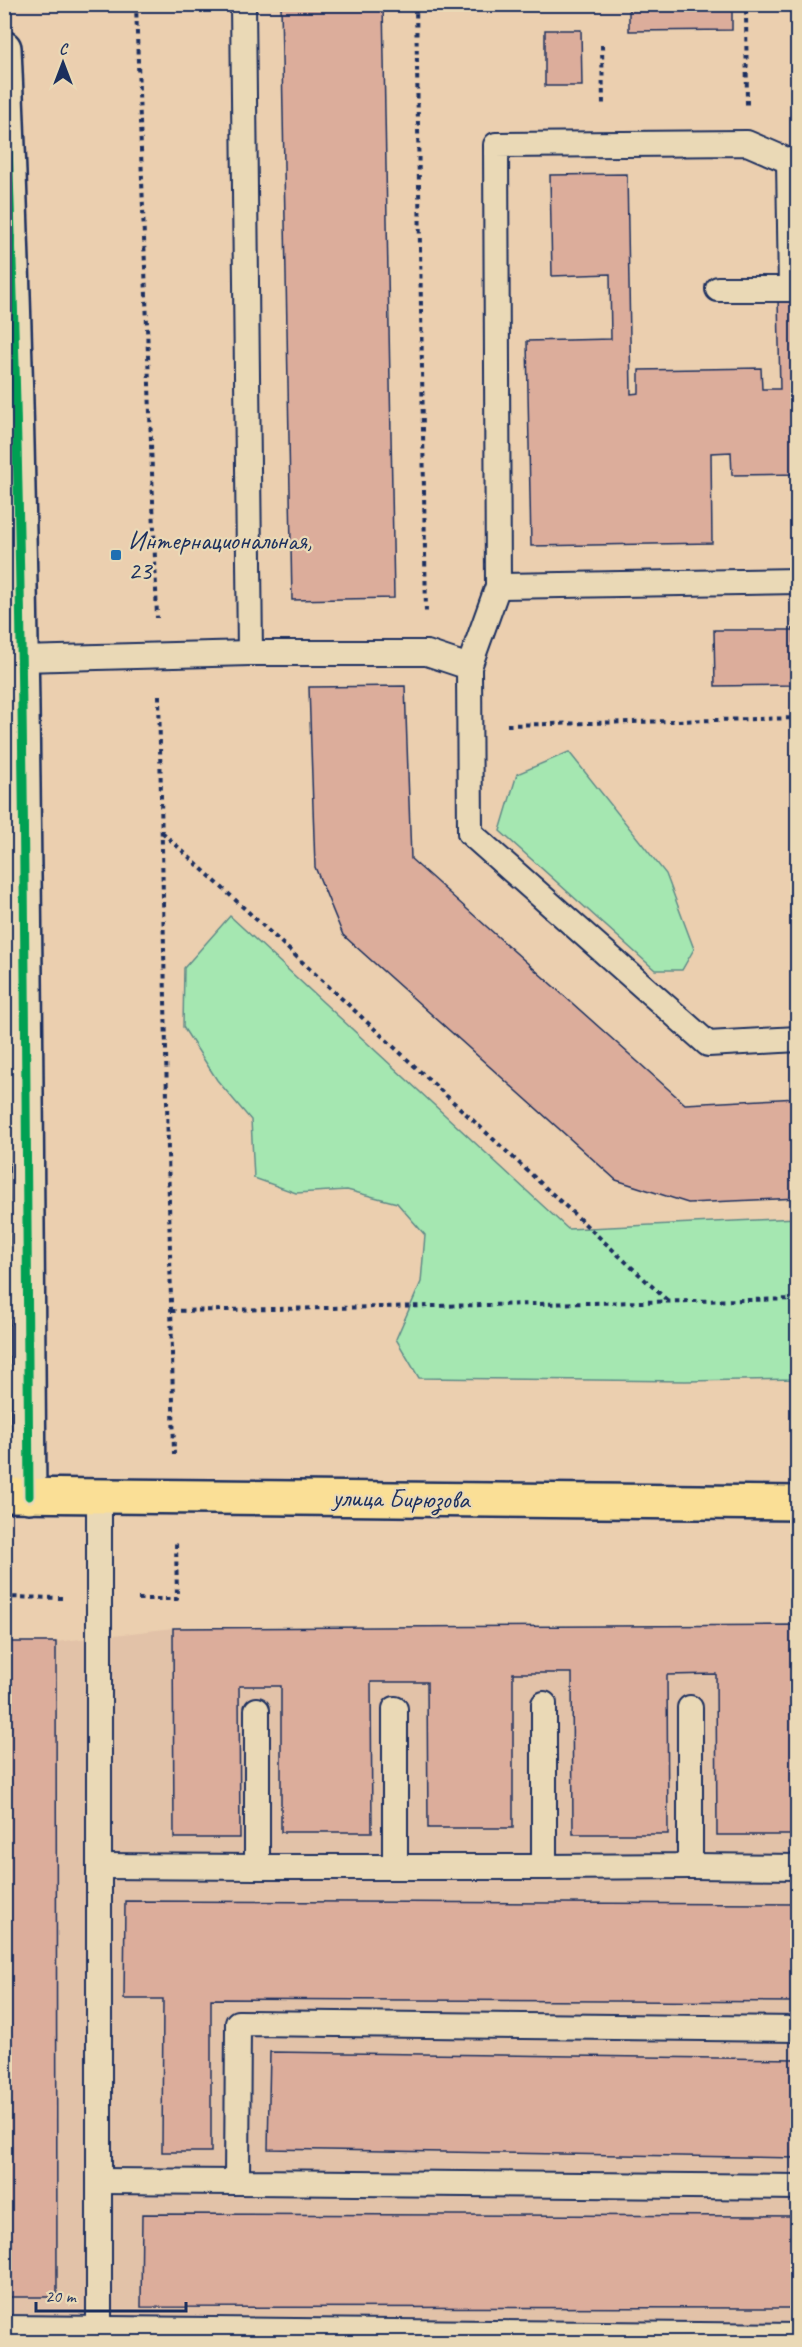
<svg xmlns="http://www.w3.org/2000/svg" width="802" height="2347" viewBox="0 0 802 2347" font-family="Caveat,sans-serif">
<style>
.built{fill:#e2c2a8}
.green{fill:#a5e7b1;stroke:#608b88;stroke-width:1.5}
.building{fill:#dcad9b;stroke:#1b2f5e;stroke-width:1.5}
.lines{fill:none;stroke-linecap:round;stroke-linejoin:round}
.service-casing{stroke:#1b2f5e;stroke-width:28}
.secondary-casing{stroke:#1b2f5e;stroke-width:38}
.primary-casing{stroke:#1b2f5e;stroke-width:38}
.path{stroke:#1b2f5e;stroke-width:4;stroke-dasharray:4.5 4.5;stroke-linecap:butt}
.service{stroke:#ead9b6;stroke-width:24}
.secondary{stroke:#ead9b6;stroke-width:33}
.primary{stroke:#fadf96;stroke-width:33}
.bus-1-casing{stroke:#ead9b6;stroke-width:14}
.bus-1{stroke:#01a052;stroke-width:9}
.poi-dot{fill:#1f6fb2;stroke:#ead9b6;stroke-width:2}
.labels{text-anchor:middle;stroke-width:4.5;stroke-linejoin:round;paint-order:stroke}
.poi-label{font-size:26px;fill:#1b2f5e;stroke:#ead9b6;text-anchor:start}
.street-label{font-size:26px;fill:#1b2f5e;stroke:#ead9b6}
</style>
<rect width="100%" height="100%" fill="#ebcfaf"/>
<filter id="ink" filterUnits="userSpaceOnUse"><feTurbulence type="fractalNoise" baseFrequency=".0167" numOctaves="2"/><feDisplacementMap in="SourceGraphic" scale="12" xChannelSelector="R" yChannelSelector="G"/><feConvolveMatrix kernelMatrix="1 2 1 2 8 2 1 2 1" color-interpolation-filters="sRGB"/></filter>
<g filter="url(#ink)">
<path class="built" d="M797 1625V2342H5L4 1642H56L173 1628Z"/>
<g class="green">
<path d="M569 752 666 874 694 949 682 970H655L500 831 517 774Z"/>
<path d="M230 916 568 1229 797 1218V1379L686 1381 419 1378 396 1339 421 1282 425 1235 397 1203 347 1190 296 1193 254 1178 251 1120 217 1080 183 1027 184 968Z"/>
</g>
<g class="building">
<path d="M281 4H383L394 598 292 600Z"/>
<path d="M629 4H732V30L629 31Z"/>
<path d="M796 22H798V110Z"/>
<path d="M545 30H581L582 86H545Z"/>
<path d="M627 174 631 394 639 393V370L761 368 762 389H780L778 298 798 297V474L732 475 731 452 711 453 712 543 531 546 527 341 611 339 610 274 552 276 550 175Z"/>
<path d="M714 630H794V685L715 686Z"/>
<path d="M405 686 411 859 685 1104 798 1098V1198L688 1203 616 1180 343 935 315 867 309 687Z"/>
<path d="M798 1625V1835H717L716 1674 667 1675 668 1834H573L572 1673H513V1828H428L427 1682H371L372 1832H281V1686H239L240 1838H174L173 1628Z"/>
<path d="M4 1642H56L57 2297H4Z"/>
<path d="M125 1901 798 1904V2002L211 1999V2152H162L163 1999H124Z"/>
<path d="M270 2052 798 2059V2158L268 2149Z"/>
<path d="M142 2214 798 2216V2308L141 2307Z"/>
</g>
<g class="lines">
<g class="service-casing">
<g id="service">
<path d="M243 4 250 653"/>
<path d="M718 289H791L789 161"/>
<path d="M498 586 798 581"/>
<path d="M21 659 250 653H427L469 667 470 833 708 1044 798 1039"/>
<path d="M469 667 498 586 496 145 747 143 789 161H798"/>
<path d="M99 1496V2329"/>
<path d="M99 1866 257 1867V1710"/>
<path d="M690 1866 798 1867"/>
<path d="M257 1867H395V1709"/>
<path d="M395 1867H544V1704"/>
<path d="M544 1867 690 1866V1708"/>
<path d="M798 2029 238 2023 237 2182 798 2187"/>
<path d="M99 2181 237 2182"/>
<path d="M4 2328 798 2336"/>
</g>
</g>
<g class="secondary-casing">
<path id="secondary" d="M4 48C25 530 25 1013 29 1496"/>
</g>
<g class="primary-casing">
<path id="primary" d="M4 1495 798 1503"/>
</g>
<g class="path">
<path d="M136 4 157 618"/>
<path d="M416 4 426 613"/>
<path d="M746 10 747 106"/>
<path d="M602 45 603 105"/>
<path d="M794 619V630"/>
<path d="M159 695 174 1455"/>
<path d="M507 725 798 718"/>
<path d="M162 832 669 1302"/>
<path d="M171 1311 798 1299"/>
<path d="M4 1597 62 1598"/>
<path d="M138 1599H177L176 1541"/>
</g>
<use href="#service" class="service"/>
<use href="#secondary" class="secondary"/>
<use href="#primary" class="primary"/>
<g class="bus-1-casing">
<path id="bus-1" d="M4 48C25 530 25 1013 29 1496"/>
</g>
<use href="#bus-1" class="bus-1"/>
</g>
</g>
<rect class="poi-dot" x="110" y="549" width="12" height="12" rx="3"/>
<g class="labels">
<g class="poi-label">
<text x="128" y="549">Интернациональная,<tspan x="128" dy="30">23</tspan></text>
</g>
<g class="street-label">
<text transform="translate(401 1498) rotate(1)" y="9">улица Бирюзова</text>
</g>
</g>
<rect width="802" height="2347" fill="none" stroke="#ead9b6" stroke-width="24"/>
<rect x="12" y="12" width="778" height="2323" fill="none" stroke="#1b2f5e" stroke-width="2" filter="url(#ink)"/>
<g transform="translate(63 63)" stroke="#ead9b6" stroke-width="4.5" paint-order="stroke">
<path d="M0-4.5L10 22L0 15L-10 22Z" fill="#1b2f5e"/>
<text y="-9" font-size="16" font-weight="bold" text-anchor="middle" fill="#1b2f5e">С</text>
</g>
<path d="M36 2302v9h150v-9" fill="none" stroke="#1b2f5e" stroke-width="3"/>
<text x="45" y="2302" font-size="18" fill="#1b2f5e" stroke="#ead9b6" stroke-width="4.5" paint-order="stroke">20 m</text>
</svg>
